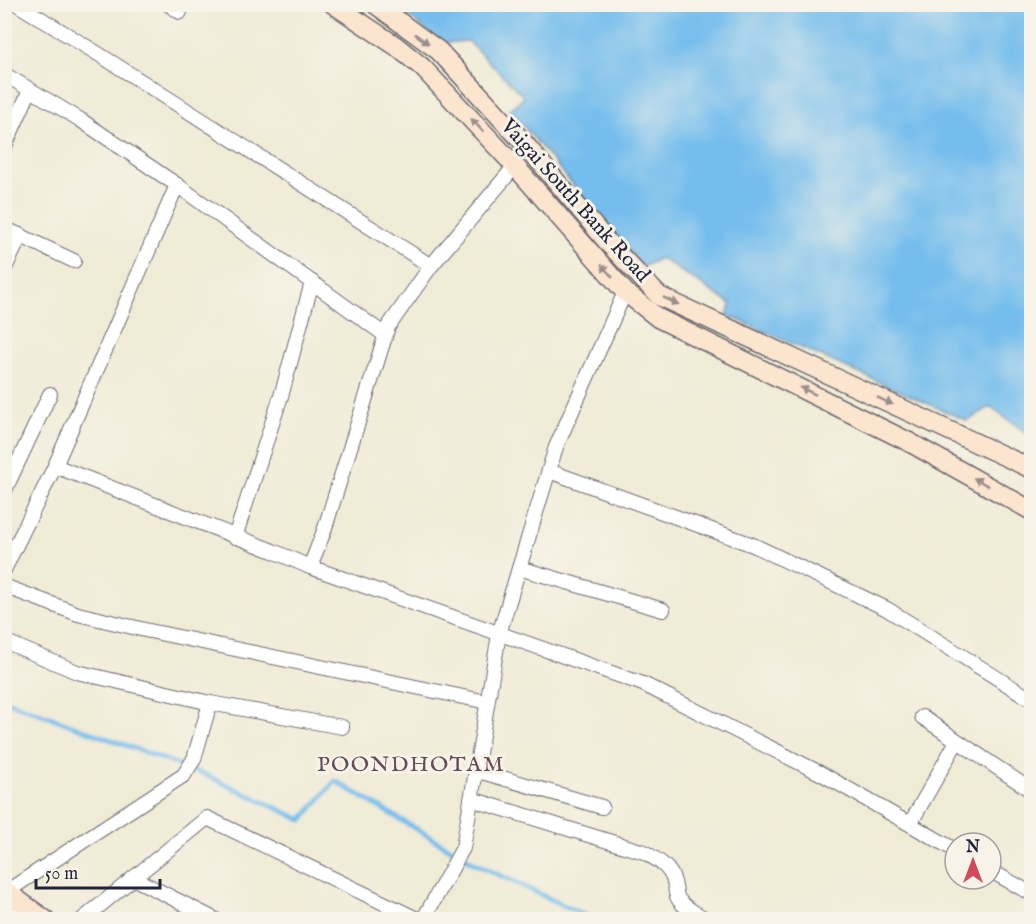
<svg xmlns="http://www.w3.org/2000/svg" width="1036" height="924" viewBox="0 0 1036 924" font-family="'IM FELL English',serif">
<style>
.water{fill:#75bded;stroke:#4c7094;stroke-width:1.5}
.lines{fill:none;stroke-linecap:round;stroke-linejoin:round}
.stream{stroke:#75bded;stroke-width:5}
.street-casing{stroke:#6a6871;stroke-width:16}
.secondary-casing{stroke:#6a6871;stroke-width:21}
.street{stroke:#fff;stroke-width:14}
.secondary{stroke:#fce5cf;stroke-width:18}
.oneway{fill:#9a8d8c}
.labels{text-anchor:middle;stroke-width:6;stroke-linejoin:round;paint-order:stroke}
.street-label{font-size:21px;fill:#22223b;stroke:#f7f3e8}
.neighbourhood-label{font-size:22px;letter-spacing:1.5px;fill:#634b58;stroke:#f7f3e8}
</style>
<rect width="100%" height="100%" fill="#f7f3e8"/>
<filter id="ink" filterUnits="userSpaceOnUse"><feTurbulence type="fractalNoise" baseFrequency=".0167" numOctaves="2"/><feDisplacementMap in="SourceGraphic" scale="12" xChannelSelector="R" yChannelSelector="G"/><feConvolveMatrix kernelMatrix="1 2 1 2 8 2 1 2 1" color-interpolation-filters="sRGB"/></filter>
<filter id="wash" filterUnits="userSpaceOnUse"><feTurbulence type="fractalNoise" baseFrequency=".008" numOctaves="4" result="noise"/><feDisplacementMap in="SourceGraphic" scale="24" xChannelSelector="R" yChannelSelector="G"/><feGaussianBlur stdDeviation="1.35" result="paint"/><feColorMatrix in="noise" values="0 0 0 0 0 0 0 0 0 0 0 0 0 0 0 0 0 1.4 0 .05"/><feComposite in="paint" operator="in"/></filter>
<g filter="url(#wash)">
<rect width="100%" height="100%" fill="#f0ebd5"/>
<path class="water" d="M394 5H1031V436L990 407 967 421 727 315 731 304 661 258 642 267 510 110 524 97 468 41 443 43Z"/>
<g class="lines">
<path class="stream" d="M4 700 206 775 302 820 335 781 476 864 595 920"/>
</g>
</g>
<g filter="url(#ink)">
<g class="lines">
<g class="street-casing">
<g id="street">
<path d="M17 4 100 55 431 266"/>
<path d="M168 4 180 12"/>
<path d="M4 74 79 119 177 185 385 335"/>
<path d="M4 148 30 90"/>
<path d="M4 228 74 261"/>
<path d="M4 270 21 235"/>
<path d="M55 466 273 551 310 567 643 684 822 774 955 850"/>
<path d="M549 471 753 545 887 609 1032 700"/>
<path d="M4 492 50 394"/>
<path d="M235 537 282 393 312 282"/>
<path d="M310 567 324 531 388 327 431 266 515 166"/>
<path d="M519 568 663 610"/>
<path d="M4 570 55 466 177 185"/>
<path d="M4 586 78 614 145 630 487 702"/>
<path d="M4 641 77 672 210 703 342 727"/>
<path d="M922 717 1032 791"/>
<path d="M475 770 602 807"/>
<path d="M471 799 644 852C656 859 671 867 674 882 676 888 675 895 679 900 685 909 698 914 707 920"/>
<path d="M910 824 957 741"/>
<path d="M991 871 1032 894"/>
<path d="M133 878 216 920"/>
<path d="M6 892 184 775 194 759 210 703"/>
<path d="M16 920 21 902"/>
<path d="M82 920 207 818 419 920"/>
<path d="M423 920 463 848 499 634 556 447 625 292"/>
</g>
</g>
<g class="secondary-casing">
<g id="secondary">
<path d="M333 4 396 46 422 67 515 166 625 292 658 318 909 442 1032 511"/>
<path d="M375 4 439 51 524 143 610 245 659 296 1032 469"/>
<path d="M4 890 46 920"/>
</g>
</g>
<use href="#street" class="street"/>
<use href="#secondary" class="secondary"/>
</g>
<defs><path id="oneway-solid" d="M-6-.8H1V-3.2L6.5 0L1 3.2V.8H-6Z" transform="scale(1.5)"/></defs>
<g class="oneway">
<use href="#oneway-solid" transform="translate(422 39) rotate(36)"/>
<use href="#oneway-solid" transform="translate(477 125) rotate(-133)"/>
<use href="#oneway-solid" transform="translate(607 271) rotate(-132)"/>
<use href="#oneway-solid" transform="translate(671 301) rotate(25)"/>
<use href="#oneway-solid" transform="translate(808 391) rotate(-154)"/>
<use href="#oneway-solid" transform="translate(885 401) rotate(25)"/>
<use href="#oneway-solid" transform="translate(981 482) rotate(-151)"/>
</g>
</g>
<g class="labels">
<g class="street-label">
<text transform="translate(576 200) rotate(48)" y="7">Vaigai South Bank Road</text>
</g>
<g class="neighbourhood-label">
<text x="411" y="771">POONDHOTAM</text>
</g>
</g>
<rect width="1036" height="924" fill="none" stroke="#f7f3e8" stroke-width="24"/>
<g transform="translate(973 861)"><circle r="28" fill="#f7f3e8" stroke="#a29fa3" stroke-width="1.5"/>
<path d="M0-4.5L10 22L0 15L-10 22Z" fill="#d1495b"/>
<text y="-9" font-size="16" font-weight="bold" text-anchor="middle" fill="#22223b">N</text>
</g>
<path d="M36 879v9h124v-9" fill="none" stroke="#22223b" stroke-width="3"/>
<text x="45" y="879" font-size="18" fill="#22223b" stroke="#f7f3e8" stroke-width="4.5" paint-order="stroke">50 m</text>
</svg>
